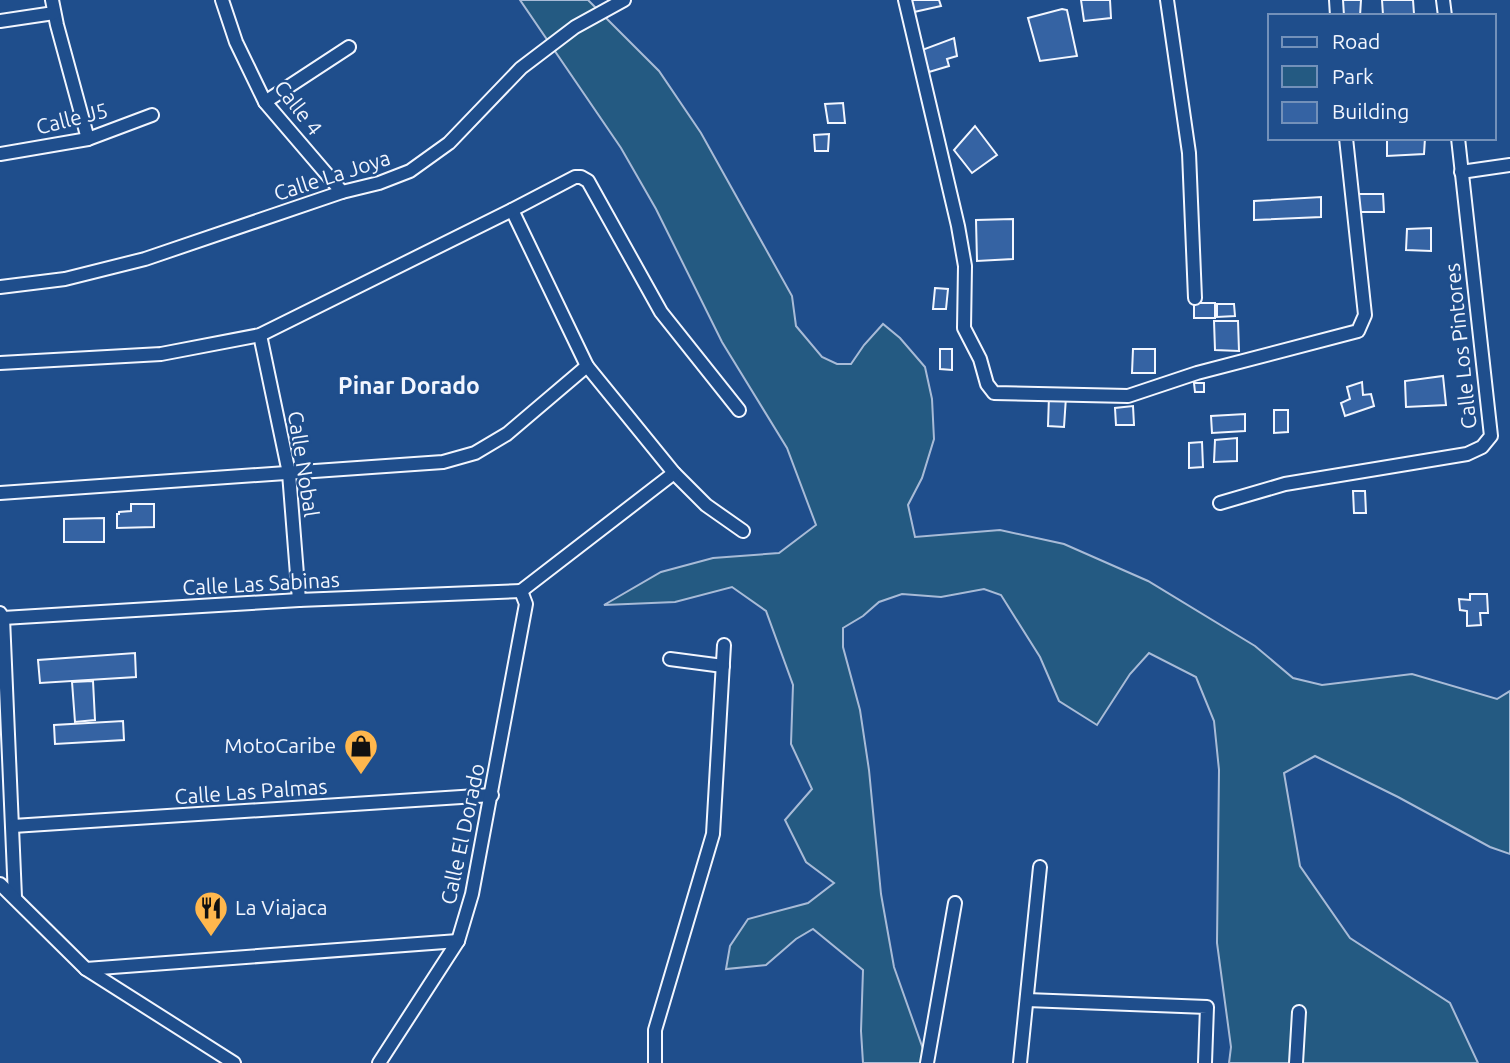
<svg xmlns="http://www.w3.org/2000/svg" width="1510" height="1063" viewBox="0 0 1510 1063" font-family="Ubuntu,sans-serif">
<style>
.green{fill:#245a82;stroke:#a8bbd7;stroke-width:2}
.building{fill:#3563a3;stroke:#f2f6ff;stroke-width:2}
.lines{fill:none;stroke-linecap:round;stroke-linejoin:round}
.street-casing{stroke:#f2f6ff;stroke-width:16}
.street{stroke:#1f4e8c;stroke-width:12}
.labels{text-anchor:middle;stroke-width:5;stroke-linejoin:round;paint-order:stroke}
.street-label{font-size:21px;fill:#f2f6ff;stroke:#1f4e8c}
.poi-label{font-size:21px;fill:#f2f6ff;stroke:#1f4e8c;text-anchor:end}
.neighbourhood-label{font-size:23px;font-weight:bold;fill:#f2f6ff;stroke:#1f4e8c}
</style>
<rect width="100%" height="100%" fill="#1f4e8c"/>
<path class="green" d="M520 0H588L659 71 701 133 792 296 796 326 822 357 837 364H851L864 345 883 324 900 338 925 367 932 399 934 439 922 478 908 505 915 537 1000 530 1064 544 1148 581 1255 646 1293 678 1322 685 1412 674 1497 699 1510 691V854L1490 847 1398 797 1315 756 1284 773 1300 866 1350 938 1450 1003 1478 1063H1229L1231 1047 1217 943 1219 770 1214 721 1196 677 1149 653 1130 674 1097 725 1059 701 1040 657 1001 595 984 589 941 597 902 594 879 602 863 616 843 628V647L860 710 869 770 881 894 894 967 928 1063H863L861 1031 863 970 813 929 796 939 766 965 726 969 730 946 748 919 808 903 834 883 806 862 785 820 812 789 791 744 793 685 766 611 732 587 675 602 604 605 661 572 713 558 779 553 816 525 787 448 722 342 656 209 621 148Z"/>
<g class="building">
<path d="M911 0H939L941 6 914 12Z"/>
<path d="M1081 0H1110L1111 18 1084 21Z"/>
<path d="M1338 0H1361L1360 16H1338Z"/>
<path d="M1382 0H1413L1414 14 1383 15Z"/>
<path d="M1062 9 1067 10 1077 56 1040 61 1028 18Z"/>
<path d="M954 38 957 56 947 59 949 66 929 72 922 50Z"/>
<path d="M843 103 845 123H828L825 104Z"/>
<path d="M975 126 997 155 972 173 954 150Z"/>
<path d="M829 134 828 151H815L814 135Z"/>
<path d="M1387 138H1425L1424 154 1387 156Z"/>
<path d="M1359 194H1383L1384 212H1359Z"/>
<path d="M1321 197V217L1254 220V201Z"/>
<path d="M1013 219V259L977 261 976 220Z"/>
<path d="M1431 228V251L1406 250 1407 229Z"/>
<path d="M935 288 948 289 946 309H933Z"/>
<rect x="1194" y="303" width="21" height="15"/>
<path d="M1217 304H1234L1235 316 1217 317Z"/>
<path d="M1214 321H1238L1239 351 1215 350Z"/>
<path d="M940 349H952V370L940 369Z"/>
<path d="M1133 349H1155V373H1132Z"/>
<path d="M1443 376 1446 405 1406 407 1405 381Z"/>
<path d="M1362 382 1363 395 1371 394 1374 406 1345 416 1341 403 1350 399 1347 387Z"/>
<path d="M1194 383H1204V392H1195Z"/>
<path d="M1049 396 1066 397 1064 427 1048 426Z"/>
<path d="M1133 406 1134 425H1116L1115 408Z"/>
<path d="M1274 410H1288V432L1274 433Z"/>
<path d="M1245 414V431L1212 433 1211 416Z"/>
<path d="M1237 438V461L1214 462 1215 440Z"/>
<path d="M1202 442 1203 467 1189 468V443Z"/>
<path d="M1353 491H1365L1366 513H1354Z"/>
<path d="M131 504H154V527L117 528V514H119V512L131 511Z"/>
<path d="M104 518V542H64V519Z"/>
<path d="M1470 594H1487L1488 613H1480L1481 625 1467 626V611L1460 610 1459 599 1470 600Z"/>
<path d="M135 653 136 677 40 683 38 660Z"/>
<path d="M93 681 95 720 75 722 72 682Z"/>
<path d="M123 721 124 740 55 744 54 725Z"/>
</g>
<g class="lines">
<g class="street-casing">
<g id="street">
<path d="M52 0 57 25 88 139"/>
<path d="M222 0 236 42 265 102 342 192"/>
<path d="M905 0 958 226 965 266 964 328 980 359 987 384 994 393 1128 396 1197 373 1358 331 1365 315 1346 138"/>
<path d="M1167 0 1189 153 1195 298"/>
<path d="M1336 0 1337 16"/>
<path d="M1443 0 1445 16"/>
<path d="M0 21 54 13"/>
<path d="M265 102 349 47"/>
<path d="M0 154 88 139 152 115"/>
<path d="M1461 172 1510 165"/>
<path d="M512 210 587 366 674 473 706 505 743 531"/>
<path d="M0 287 65 279 145 259 342 192 379 183 410 171 449 143 521 68 575 27 624 0"/>
<path d="M260 335 289 473 299 600"/>
<path d="M0 363 161 354 260 335 512 210 575 177H581L588 181 661 312 739 410"/>
<path d="M0 493 443 462 475 453 507 434 587 366"/>
<path d="M1220 503 1285 484 1467 454 1482 447 1491 436 1458 138"/>
<path d="M521 591 674 473"/>
<path d="M0 613 3 618 15 897"/>
<path d="M3 618 299 600 521 591"/>
<path d="M670 659 723 666"/>
<path d="M13 826 492 795"/>
<path d="M0 884 86 969 234 1063"/>
<path d="M86 969 458 941"/>
<path d="M1027 1000 1207 1007 1205 1063"/>
<path d="M379 1063 458 941 472 894 526 604 521 591"/>
<path d="M655 1063V1030L713 834 724 645"/>
<path d="M927 1063 955 903"/>
<path d="M1020 1063 1040 867"/>
<path d="M1296 1063 1299 1012"/>
</g>
</g>
<use href="#street" class="street"/>
</g>
<defs>
<g id="shop-pin" transform="scale(1.75)"><path d="M0 17L-7.5 6A9.5 9.5 0 1 1 7.5 6Z" fill="#ffb74d" stroke="#1f4e8c"/><path d="M-5-2.5h2.3a2.7 3.5 0 0 1 5.4 0H5L5.5 6h-11ZM-1.5-2.5h3a1.5 2.3 0 0 0-3 0Z" fill="#111"/></g>
<g id="restaurant-pin" transform="scale(1.75)"><path d="M0 17L-7.5 6A9.5 9.5 0 1 1 7.5 6Z" fill="#ffb74d" stroke="#1f4e8c"/><path d="M-5-6h1v4h1v-4h1v4h1v-4h1v5L-1.5 .5V6h-2V.5L-5-1ZM5-6V6H3V1.5H1.5Q1.5-4 5-6Z" fill="#111"/></g>
</defs>
<g fill-rule="evenodd">
<use href="#shop-pin" x="361" y="746"/>
<use href="#restaurant-pin" x="211" y="908"/>
</g>
<g class="labels">
<g class="street-label">
<text transform="translate(298 108) rotate(52)" y="7">Calle 4</text>
<text transform="translate(72 119) rotate(-14)" y="7">Calle J5</text>
<text transform="translate(332 176) rotate(-18)" y="7">Calle La Joya</text>
<text transform="translate(1461 346) rotate(-96)" y="7">Calle Los Pintores</text>
<text transform="translate(303 464) rotate(81)" y="7">Calle Nobal</text>
<text transform="translate(261 584) rotate(-3)" y="7">Calle Las Sabinas</text>
<text transform="translate(251 792) rotate(-4)" y="7">Calle Las Palmas</text>
<text transform="translate(463 834) rotate(-78)" y="7">Calle El Dorado</text>
</g>
<g class="poi-label">
<text x="336" y="753">MotoCaribe</text>
<text x="235" y="915" text-anchor="start">La Viajaca</text>
</g>
<g class="neighbourhood-label">
<text x="409" y="394">Pinar Dorado</text>
</g>
</g>
<rect x="1268" y="14" width="228" height="126" fill="#1f4e8c" stroke="#7391ba" stroke-width="2"/>
<rect x="1282" y="37" width="35" height="10" fill="#1f4e8c" stroke="#7391ba" stroke-width="2"/>
<text x="1332" y="49" font-size="21" fill="#f2f6ff">Road</text>
<rect x="1282" y="66" width="35" height="21" fill="#245a82" stroke="#7391ba" stroke-width="2"/>
<text x="1332" y="84" font-size="21" fill="#f2f6ff">Park</text>
<rect x="1282" y="102" width="35" height="21" fill="#3563a3" stroke="#7391ba" stroke-width="2"/>
<text x="1332" y="119" font-size="21" fill="#f2f6ff">Building</text>
</svg>
